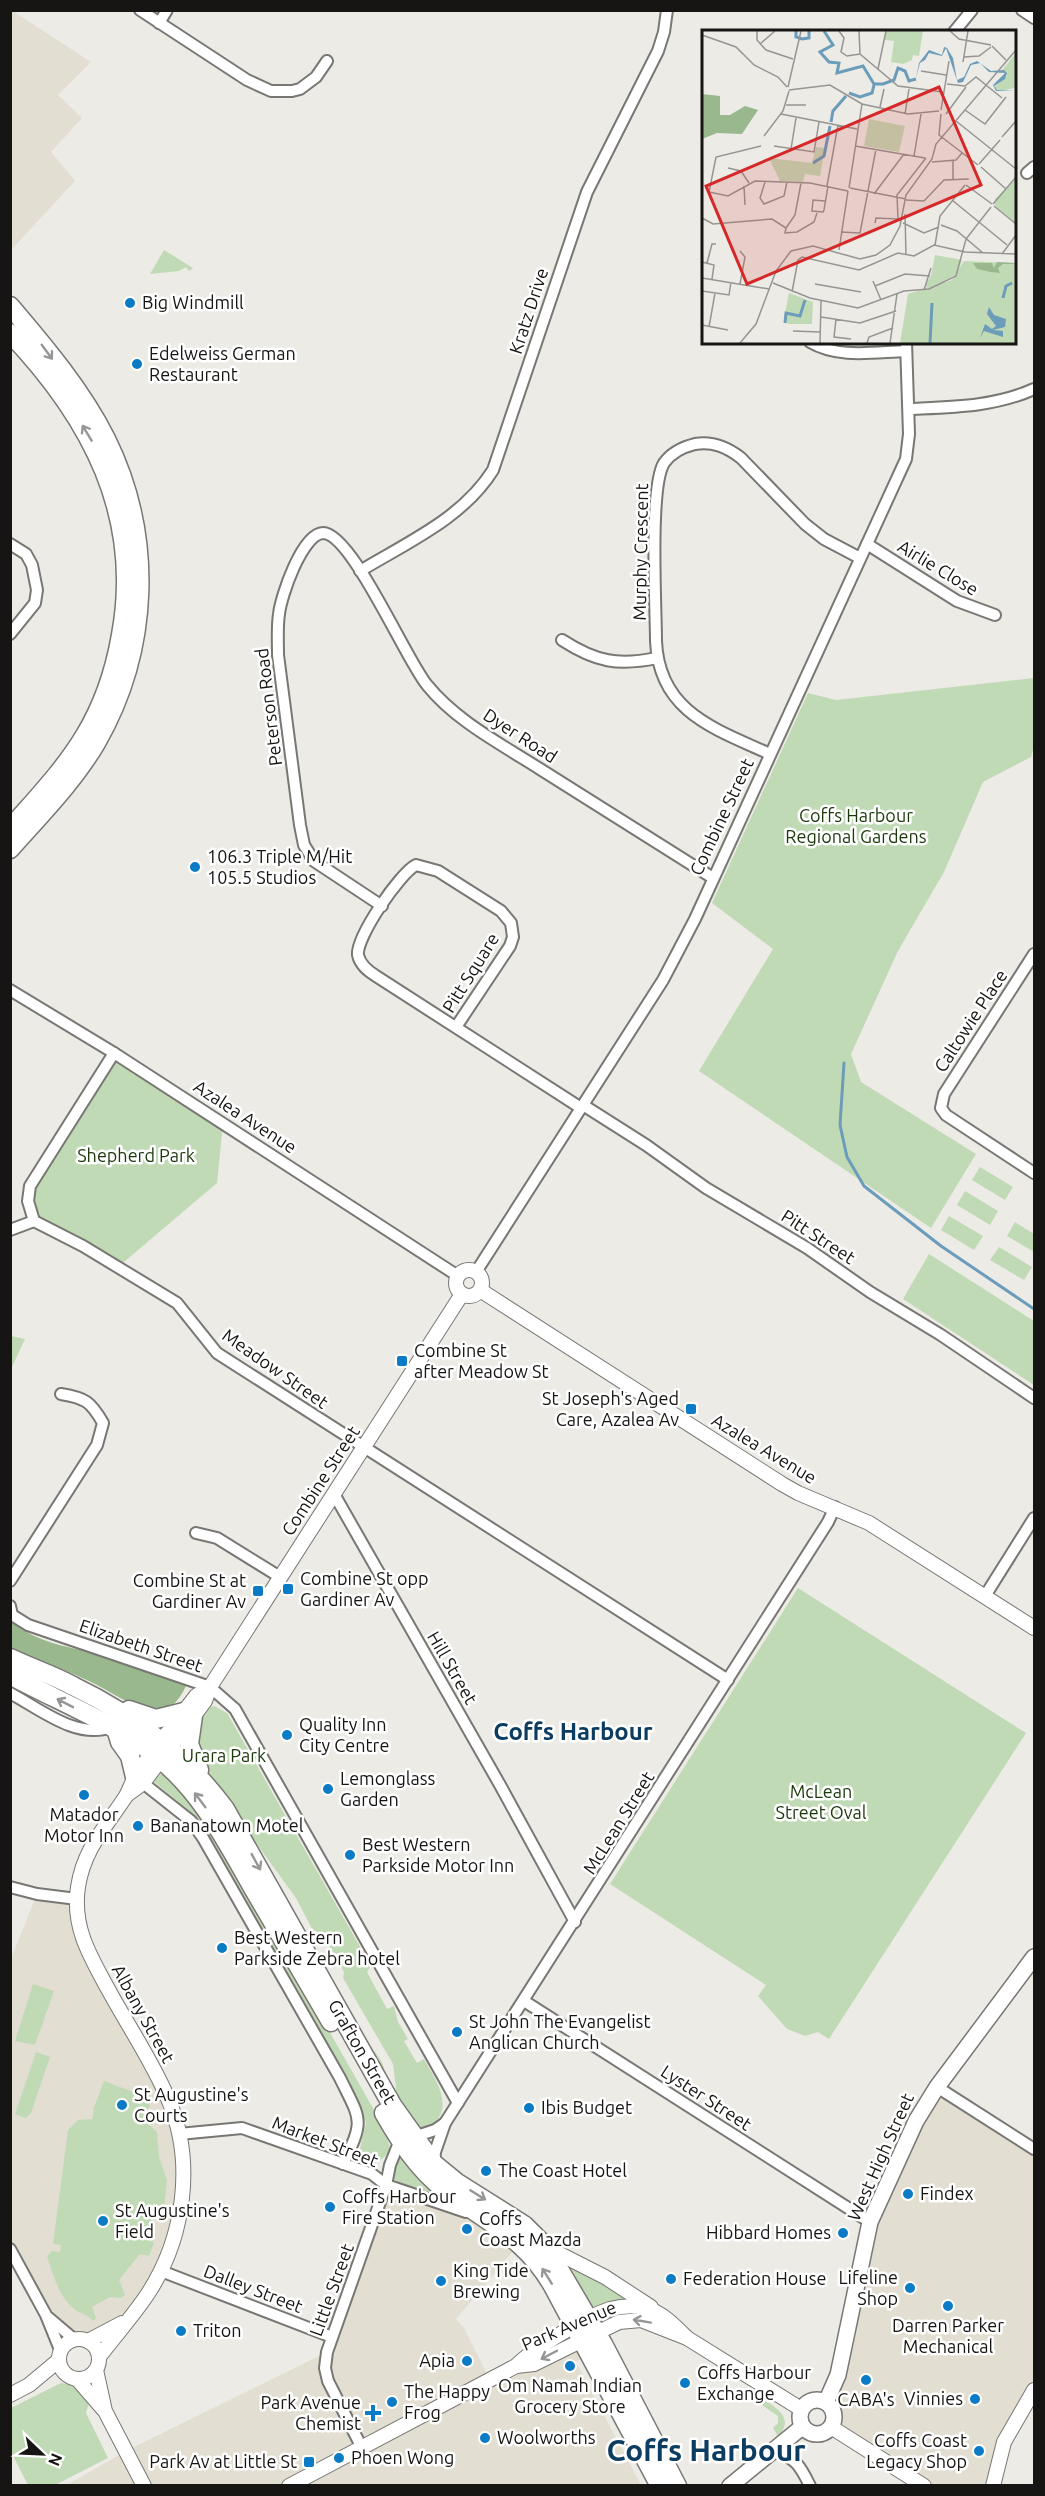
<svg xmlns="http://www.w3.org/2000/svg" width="1045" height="2496" viewBox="0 0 1045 2496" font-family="Ubuntu,sans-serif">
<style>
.built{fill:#e2ded2}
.green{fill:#c1dab6}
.forest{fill:#99b88d}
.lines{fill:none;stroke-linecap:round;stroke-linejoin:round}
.stream{stroke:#6b9cba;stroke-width:3}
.minor-casing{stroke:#797773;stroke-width:14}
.tertiary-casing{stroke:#797773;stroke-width:16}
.secondary-casing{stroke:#797773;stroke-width:18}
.trunk-casing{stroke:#797773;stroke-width:21}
.minor{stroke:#fff;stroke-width:10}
.tertiary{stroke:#fff;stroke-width:14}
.secondary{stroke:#fff;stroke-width:15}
.trunk{stroke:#fff;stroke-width:18}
.oneway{stroke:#969695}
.poi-dot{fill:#0b7bc5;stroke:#fff;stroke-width:2}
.labels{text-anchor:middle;stroke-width:5;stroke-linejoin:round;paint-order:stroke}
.poi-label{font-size:18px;fill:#161513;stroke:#fff;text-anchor:start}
.street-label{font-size:18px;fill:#161513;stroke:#fff}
.park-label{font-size:18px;fill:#1b390b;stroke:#fff}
.district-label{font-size:24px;font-weight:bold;fill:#0c3c60;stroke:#fff}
.town-label{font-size:30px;font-weight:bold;fill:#0c3c60;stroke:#fff}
.inset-river{fill:none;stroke:#6b9cba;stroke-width:3}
.inset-road{fill:none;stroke:#969592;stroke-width:1.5}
.view{fill:#d62828;fill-opacity:0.15;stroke:#d62828;stroke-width:3}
.inset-edge{fill:none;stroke:#161513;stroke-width:3}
</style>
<rect width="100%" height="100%" fill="#ecebe6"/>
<g class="built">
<path d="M11 10 91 62 58 95 82 118 51 152 75 181 11 250Z"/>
<path d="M37 1894 77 1899 78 1917 118 2007 179 2134 177 2228 138 2308 105 2332 75 2340 46 2315 11 2249 10 1961Z"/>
<path d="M937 2087 1034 2149V2390L1022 2409 993 2485H924L833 2422V2410L830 2405 870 2222Z"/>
<path d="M386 2185 489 2220 520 2243 456 2319 464 2328 490 2380 575 2327 588 2352 576 2362 641 2485 65 2486 126 2451 327 2352Z"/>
</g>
<g class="green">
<path d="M164 250 193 268 189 271 186 267 179 271 150 274Z"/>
<path d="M1034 678V746L1031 757 983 782 944 872 898 951 851 1054 861 1082 976 1154 931 1228 699 1071 773 949 712 903 808 693 836 700Z"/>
<path d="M114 1053 223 1124 217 1183 118 1267 34 1221 30 1186Z"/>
<path d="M980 1167 1013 1187 1005 1200 972 1180Z"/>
<path d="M965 1191 998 1211 990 1225 957 1205Z"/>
<path d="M949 1216 983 1236 974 1250 941 1230Z"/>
<path d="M1015 1222 1034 1234V1252L1007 1236Z"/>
<path d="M999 1247 1032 1267 1024 1280 990 1260Z"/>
<path d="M929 1254 1034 1321V1385L903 1299Z"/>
<path d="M11 1336 25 1339 11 1369 10 1336Z"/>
<path d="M798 1588 1026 1733 829 2039 818 2032 805 2036 787 2029 758 1996 766 1985 610 1884Z"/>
<path d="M214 1706 227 1713 371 1966 367 1972 387 2009 394 2006 398 2022 408 2039 404 2041 417 2063 424 2059C437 2082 459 2114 423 2130L412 2125 397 2096 393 2064 343 1978 344 1972 323 1935 312 1929 296 1898 200 1766 194 1728 204 1708Z"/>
<path d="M161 1774 167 1776 192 1801 267 1922 386 2131 390 2149C383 2163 371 2166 358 2157L366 2123 358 2099 204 1827 188 1810 152 1780Z"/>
<path d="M265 1867 281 1887 369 2045C380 2056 387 2069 387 2084Z"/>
<path d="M33 1984 54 1991 35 2045 15 2041Z"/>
<path d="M36 2052 50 2057 31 2113 26 2118 15 2114Z"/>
<path d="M104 2081 152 2099 144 2120 157 2132 159 2157 167 2180 164 2208H156L146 2234 154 2243 149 2256 140 2254 119 2280 125 2295 121 2298 110 2297 92 2307 96 2318 93 2321C88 2315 84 2315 77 2311 59 2299 53 2274 47 2256L52 2251 60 2252 61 2245 53 2244 68 2130 78 2120 92 2119 94 2111 93 2110Z"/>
<path d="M399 2152 443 2197 440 2199C429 2195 395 2187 393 2176 392 2168 397 2159 399 2152Z"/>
<path d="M570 2265 633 2300 612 2301 591 2309Z"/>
<path d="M61 2383C75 2384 82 2392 89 2403L86 2413 108 2458 55 2485H28L11 2452V2408Z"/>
<path d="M763 2399C777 2408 795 2419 778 2436L773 2428 778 2423V2416L760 2404Z"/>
</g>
<path class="forest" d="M10 1620C39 1647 80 1647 115 1659 139 1666 163 1676 187 1684 181 1697 170 1714 153 1711 131 1707 109 1690 89 1681 65 1669 36 1661 11 1651Z"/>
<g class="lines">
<path class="stream" d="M844 1063 840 1125 847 1157 864 1186 941 1246 1034 1309"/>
<g class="minor-casing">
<g id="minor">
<path d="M140 10 247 80 271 91H292L300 89 316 77 327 61"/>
<path d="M1022 10 1034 18"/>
<path d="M159 23 167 10"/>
<path d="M954 32 972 10"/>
<path d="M1027 173 1034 167"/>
<path d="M810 342C839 359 874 352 906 351"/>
<path d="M909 409C952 407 994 407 1034 389"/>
<path d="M10 544 26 554 32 565 37 590 35 603 10 634"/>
<path d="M867 544 957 601 995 615"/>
<path d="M360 571C408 542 463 518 493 470L587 192 658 51 664 32 667 10"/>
<path d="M562 640C596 662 618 666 657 658"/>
<path d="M770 754C715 729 659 712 656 641 656 608 649 487 664 463 671 453 683 447 695 444 713 441 727 447 741 458L805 524 824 539 860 558"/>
<path d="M382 906 314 861 304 845 300 825 278 655C278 641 277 627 279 614 281 596 302 534 323 533 352 533 407 662 427 685 456 721 501 744 540 769 598 805 655 842 713 878"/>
<path d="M1034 954 944 1094 941 1108 946 1115 1034 1173"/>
<path d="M10 990 114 1053 458 1276"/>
<path d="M456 1027 510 946 513 937 511 923 501 911 438 871 416 865C400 873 356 937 358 955 360 965 368 971 376 976L581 1108"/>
<path d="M114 1053 30 1186 28 1201 34 1221 83 1246 177 1303 217 1353 728 1680"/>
<path d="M583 1105 646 1145 706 1188 807 1248 870 1292 941 1335 1034 1398"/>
<path d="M10 1230 34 1221"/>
<path d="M476 1272 663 980 695 919 906 459 909 434 906 342"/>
<path d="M334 1494 500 1785 575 1922"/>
<path d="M196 1533 217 1538 280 1577"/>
<path d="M10 1581 97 1445 103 1423C91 1402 86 1398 61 1394"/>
<path d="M985 1596 1034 1518"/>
<path d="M10 1606 12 1615 28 1625 210 1687 235 1709 458 2103"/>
<path d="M10 1693C40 1709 77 1740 111 1727"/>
<path d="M143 1783 191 1821 203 1838 340 2078C361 2121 365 2119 343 2164"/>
<path d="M10 1887 37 1894 77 1899"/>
<path d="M524 2001 870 2222"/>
<path d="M937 2087 1034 2149"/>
<path d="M179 2134 242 2128 372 2174 386 2185 466 2212"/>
<path d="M414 2137 435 2130 445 2123"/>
<path d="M434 2163 435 2152 445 2123 828 1522 835 1507"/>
<path d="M10 2249 46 2315 61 2352"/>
<path d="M161 2271 332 2337"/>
<path d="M49 2318 75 2340"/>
<path d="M362 2448 328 2381 325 2368 327 2352 386 2185 390 2165 400 2140"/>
<path d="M774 2450C796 2459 800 2465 810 2486"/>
</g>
</g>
<g class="tertiary-casing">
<g id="tertiary">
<circle cx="469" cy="1283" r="13"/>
<path d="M480 1290 782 1484 798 1493 869 1523 1034 1628"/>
<path d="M128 1794 143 1783 205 1701 210 1687 462 1294"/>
<path d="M546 2247 605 2277 651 2307"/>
<circle cx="79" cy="2359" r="20"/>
<path d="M88 2341 122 2323"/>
<path d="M99 2357C115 2336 134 2315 149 2292 184 2237 195 2163 169 2101 153 2062 128 2026 108 1989 90 1956 72 1927 78 1887 84 1848 106 1827 126 1796 130 1789 132 1782 136 1775 155 1748 176 1722 196 1696L210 1687"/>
<path d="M516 2366 534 2364 619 2322 641 2320 687 2338 801 2409"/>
<path d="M96 2370 105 2411 144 2486"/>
<path d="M77 2379 103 2409"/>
<path d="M10 2395 29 2385 59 2360"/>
<path d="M831 2427 924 2486"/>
<path d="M289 2486 516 2366C532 2349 588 2316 610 2309 622 2306 634 2305 646 2308 663 2313 675 2326 687 2338"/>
<path d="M993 2486 1004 2442 1034 2390"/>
</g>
</g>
<g class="secondary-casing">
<g id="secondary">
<circle cx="817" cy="2417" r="17"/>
<path d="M826 2402 838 2375 870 2222 916 2121 937 2087 1034 1957"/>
<path d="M730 2486 802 2427"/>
</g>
</g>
<g class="trunk-casing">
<g id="trunk">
<path d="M10 306C45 347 82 391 106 439 154 536 150 649 96 743 73 782 40 815 10 849"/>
<path d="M10 333C91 418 143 515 121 635 115 670 103 706 84 737 64 770 36 799 10 829"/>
<path d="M10 1658C31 1668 53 1675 73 1686 135 1716 184 1754 225 1809L392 2105 434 2164 456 2182 524 2225 546 2247 603 2344 677 2486"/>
<path d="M10 1675C58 1701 110 1721 154 1754 200 1789 225 1839 253 1888 279 1933 305 1977 331 2022"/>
<path d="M129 1710 156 1719 184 1712"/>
<path d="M193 1716 189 1744 199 1770"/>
<path d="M117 1732 120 1742 130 1756 135 1777"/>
<path d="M384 2113C400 2141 418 2169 444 2189 487 2223 524 2236 553 2286L660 2486"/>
</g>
</g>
<use href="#minor" class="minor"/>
<use href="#tertiary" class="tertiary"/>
<use href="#secondary" class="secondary"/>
<use href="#trunk" class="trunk"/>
</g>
<defs><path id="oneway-shaft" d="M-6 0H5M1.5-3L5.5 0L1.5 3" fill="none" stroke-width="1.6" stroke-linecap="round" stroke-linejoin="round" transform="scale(1.5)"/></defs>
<g class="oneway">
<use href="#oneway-shaft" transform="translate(47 352) rotate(54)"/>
<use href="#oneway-shaft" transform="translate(87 433) rotate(-121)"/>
<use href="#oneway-shaft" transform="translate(65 1703) rotate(-153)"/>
<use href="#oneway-shaft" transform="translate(200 1800) rotate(-127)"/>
<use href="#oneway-shaft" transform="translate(256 1862) rotate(61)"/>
<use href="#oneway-shaft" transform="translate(478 2195) rotate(32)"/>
<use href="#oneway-shaft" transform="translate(547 2276) rotate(-122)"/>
<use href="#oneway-shaft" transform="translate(642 2321) rotate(-170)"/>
<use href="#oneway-shaft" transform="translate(549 2355) rotate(152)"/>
</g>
<g class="poi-dot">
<circle cx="130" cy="303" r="6"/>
<circle cx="137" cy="364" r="6"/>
<circle cx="195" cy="867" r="6"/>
<rect x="396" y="1355" width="12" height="12" rx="3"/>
<rect x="685" y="1403" width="12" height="12" rx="3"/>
<rect x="282" y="1583" width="12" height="12" rx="3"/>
<rect x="252" y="1585" width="12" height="12" rx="3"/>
<circle cx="287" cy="1735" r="6"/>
<circle cx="328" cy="1789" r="6"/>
<circle cx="84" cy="1795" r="6"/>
<circle cx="138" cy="1826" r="6"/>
<circle cx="350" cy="1855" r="6"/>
<circle cx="222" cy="1948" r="6"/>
<circle cx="457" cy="2032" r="6"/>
<circle cx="122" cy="2105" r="6"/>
<circle cx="529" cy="2108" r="6"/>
<circle cx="486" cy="2171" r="6"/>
<circle cx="908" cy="2194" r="6"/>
<circle cx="330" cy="2207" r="6"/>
<circle cx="103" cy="2221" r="6"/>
<circle cx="467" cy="2229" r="6"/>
<circle cx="843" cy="2233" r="6"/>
<circle cx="671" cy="2279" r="6"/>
<circle cx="441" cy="2281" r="6"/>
<circle cx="910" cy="2288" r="6"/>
<circle cx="948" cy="2306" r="6"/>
<circle cx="181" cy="2331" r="6"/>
<circle cx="467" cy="2361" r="6"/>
<circle cx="570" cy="2366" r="6"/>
<circle cx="866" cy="2380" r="6"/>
<circle cx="685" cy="2383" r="6"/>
<circle cx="975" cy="2399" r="6"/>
<circle cx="392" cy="2402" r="6"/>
<path d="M370 2404h6v6h6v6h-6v6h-6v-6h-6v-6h6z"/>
<circle cx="485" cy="2438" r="6"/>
<circle cx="979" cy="2451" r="6"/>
<circle cx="339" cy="2458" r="6"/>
<rect x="303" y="2456" width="12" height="12" rx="3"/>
</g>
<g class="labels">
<g class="poi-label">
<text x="142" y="309">Big Windmill</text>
<text x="149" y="360">Edelweiss German<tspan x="149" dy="21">Restaurant</tspan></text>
<text x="207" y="863">106.3 Triple M/Hit<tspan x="207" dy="21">105.5 Studios</tspan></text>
<text x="414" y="1357">Combine St<tspan x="414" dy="21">after Meadow St</tspan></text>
<text x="679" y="1405" text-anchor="end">St Joseph's Aged<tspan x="679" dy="21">Care, Azalea Av</tspan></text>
<text x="300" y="1585">Combine St opp<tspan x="300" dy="21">Gardiner Av</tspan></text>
<text x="246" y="1587" text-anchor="end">Combine St at<tspan x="246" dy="21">Gardiner Av</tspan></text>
<text x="299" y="1731">Quality Inn<tspan x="299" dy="21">City Centre</tspan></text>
<text x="340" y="1785">Lemonglass<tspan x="340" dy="21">Garden</tspan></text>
<text x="84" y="1821" text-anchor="middle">Matador<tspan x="84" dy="21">Motor Inn</tspan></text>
<text x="150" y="1832">Bananatown Motel</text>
<text x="362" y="1851">Best Western<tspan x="362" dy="21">Parkside Motor Inn</tspan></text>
<text x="234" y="1944">Best Western<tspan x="234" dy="21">Parkside Zebra hotel</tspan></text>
<text x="469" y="2028">St John The Evangelist<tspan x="469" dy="21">Anglican Church</tspan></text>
<text x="134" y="2101">St Augustine's<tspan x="134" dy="21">Courts</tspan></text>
<text x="541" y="2114">Ibis Budget</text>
<text x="498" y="2177">The Coast Hotel</text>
<text x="920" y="2200">Findex</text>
<text x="342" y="2203">Coffs Harbour<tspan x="342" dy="21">Fire Station</tspan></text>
<text x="115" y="2217">St Augustine's<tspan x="115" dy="21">Field</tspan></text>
<text x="479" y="2225">Coffs<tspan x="479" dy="21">Coast Mazda</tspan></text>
<text x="831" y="2239" text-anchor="end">Hibbard Homes</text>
<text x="453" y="2277">King Tide<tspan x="453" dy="21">Brewing</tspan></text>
<text x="898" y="2284" text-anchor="end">Lifeline<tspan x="898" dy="21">Shop</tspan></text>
<text x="683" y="2285">Federation House</text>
<text x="948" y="2332" text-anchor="middle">Darren Parker<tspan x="948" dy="21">Mechanical</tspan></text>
<text x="193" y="2337">Triton</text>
<text x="455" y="2367" text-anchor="end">Apia</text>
<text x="697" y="2379">Coffs Harbour<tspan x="697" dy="21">Exchange</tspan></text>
<text x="570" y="2392" text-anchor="middle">Om Namah Indian<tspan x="570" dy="21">Grocery Store</tspan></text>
<text x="404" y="2398">The Happy<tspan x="404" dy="21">Frog</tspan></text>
<text x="963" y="2405" text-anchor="end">Vinnies</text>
<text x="866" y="2406" text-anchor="middle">CABA's</text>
<text x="361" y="2409" text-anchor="end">Park Avenue<tspan x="361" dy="21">Chemist</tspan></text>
<text x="497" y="2444">Woolworths</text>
<text x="967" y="2447" text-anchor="end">Coffs Coast<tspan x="967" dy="21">Legacy Shop</tspan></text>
<text x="351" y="2464">Phoen Wong</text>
<text x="297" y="2468" text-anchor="end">Park Av at Little St</text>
</g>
<g class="street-label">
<text transform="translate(529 311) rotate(-72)" y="6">Kratz Drive</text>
<text transform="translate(641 552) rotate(-89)" y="6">Murphy Crescent</text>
<text transform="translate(938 568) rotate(31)" y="6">Airlie Close</text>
<text transform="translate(269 707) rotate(-97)" y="6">Peterson Road</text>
<text transform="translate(520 736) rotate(33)" y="6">Dyer Road</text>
<text transform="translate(722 817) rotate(-65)" y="6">Combine Street</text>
<text transform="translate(471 973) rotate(-58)" y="6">Pitt Square</text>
<text transform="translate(971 1021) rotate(-57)" y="6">Caltowie Place</text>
<text transform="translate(245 1117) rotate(33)" y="6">Azalea Avenue</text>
<text transform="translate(818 1237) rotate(33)" y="6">Pitt Street</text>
<text transform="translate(275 1369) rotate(35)" y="6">Meadow Street</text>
<text transform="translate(764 1449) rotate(31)" y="6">Azalea Avenue</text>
<text transform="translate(321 1481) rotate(-57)" y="6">Combine Street</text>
<text transform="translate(141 1646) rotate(19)" y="6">Elizabeth Street</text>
<text transform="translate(452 1668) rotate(60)" y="6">Hill Street</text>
<text transform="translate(619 1823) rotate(-58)" y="6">McLean Street</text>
<text transform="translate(143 2014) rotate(61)" y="6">Albany Street</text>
<text transform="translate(362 2052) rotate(60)" y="6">Grafton Street</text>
<text transform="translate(706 2098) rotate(33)" y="6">Lyster Street</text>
<text transform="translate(325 2142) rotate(21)" y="6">Market Street</text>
<text transform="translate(881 2157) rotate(-66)" y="6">West High Street</text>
<text transform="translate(253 2289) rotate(21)" y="6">Dalley Street</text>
<text transform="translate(332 2290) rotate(-70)" y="6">Little Street</text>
<text transform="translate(569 2326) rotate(-23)" y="6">Park Avenue</text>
</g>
<g class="park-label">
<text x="856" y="822">Coffs Harbour<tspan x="856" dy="21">Regional Gardens</tspan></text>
<text x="136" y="1162">Shepherd Park</text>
<text x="224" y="1762">Urara Park</text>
<text x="821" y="1798">McLean<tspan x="821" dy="21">Street Oval</tspan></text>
</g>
<g class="district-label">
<text x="573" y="1740">Coffs Harbour</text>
</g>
<g class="town-label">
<text x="706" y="2461">Coffs Harbour</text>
</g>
</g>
<g transform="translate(702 30)">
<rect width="314" height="314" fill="#ecebe6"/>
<path d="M184 1H221L217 26 211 25 210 30 201 34 189 32 187 48 192 11 183 10ZM313 24V58L297 61 292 57 305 46 303 41 297 44ZM167 89 203 96 197 122 162 116ZM114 117 123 118 118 146 103 144 101 152 78 151 67 128 110 133ZM313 150V192L293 176V169ZM233 225 260 230 255 244 226 259 223 255 229 246ZM262 231 313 233V313H198L206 264 250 250ZM87 263 111 272 110 294H86L82 288Z" fill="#c1dab6"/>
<path d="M0 64 18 66V85H28L43 76 56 80 40 104 15 103 0 109ZM295 232 313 233V234H301L296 238 298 243 289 242 275 239 271 233H290L292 238Z" fill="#99b88d"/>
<path d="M242 17 245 18 251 28 255 50 262 47 268 34 275 31 289 41 302 40 305 43 303 49 292 56 295 60H313L294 61 291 55 303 43 287 42 278 33 269 35 261 52 256 53 244 18 240 26 227 23 223 30 218 33 214 48 217 33 227 20 240 25ZM287 277 292 285 304 289 303 297 291 300 301 301V307L282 301 278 308 283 294 290 299 294 296 285 284Z" fill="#6b9cba"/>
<path class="inset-river" d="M94 1V7L100 9 107 8V1M122 1 131 15 118 22 127 32 137 33 135 43 161 36 172 54H181L192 50 196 38 203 41 207 51 214 49M147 63 158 67 170 63 172 55M129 92 131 81 144 66M111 133 122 126 128 96M301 268 304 256 310 253M83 293 84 283 98 286 103 270M228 313 230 273"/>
<path class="inset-road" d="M55 1V10L64 20 91 29M137 1 142 8 139 22 145 26 158 24M157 1 158 24M248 1 257 9 289 15M0 5 34 17 52 35 76 47 85 57M58 14 73 1M290 16 304 30M158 24 196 56 241 62M262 27 277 26 289 17M261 32 266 1M176 39 184 1M219 41 244 45M245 54 263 56 274 47 300 68M86 57 99 1M87 60 128 55 160 74 206 84 237 81M84 75H104M178 77 182 59M239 80 247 31M263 80 283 94 304 67M79 84 155 99M203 84 207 59M239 84 237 105 276 135M244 84 264 57M254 91 314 139M62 106 81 81 87 61M300 107 314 91M59 116 14 127 7 162 26 166 53 151 108 153 146 161M72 116 112 122 117 92M153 116 223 128M89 119 94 88M212 126 219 84M251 130V149M230 132 254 130 260 123M277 134 298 110M279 137 304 159M26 138 39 141 47 153M63 152 58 168 62 174 82 166 85 152M264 155 290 174M42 156 43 175M125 156 136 95M147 158 160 74M148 158 204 169M172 164 202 124M204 170 222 171 242 150 267 149M250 170 305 215M123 171 111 170 110 181 121 182 122 180 126 156M291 174 314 147M292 176 314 194M203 184 204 225M0 188 11 194 70 189 84 198M173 193 174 188 196 189 195 165 224 128M201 193 222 203 237 197M239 195 255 201 281 223M84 198 83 203 95 202 112 192 115 183M84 198 93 185 99 153M139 202 158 203 174 119M233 215 238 186 263 155M137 220 146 161M38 221 43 227 38 254M300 224 314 205M0 232 12 235 10 249M5 233 10 214H14M0 248 67 259M171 251 179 270M71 253 108 268 156 278 202 261 227 259 254 246 264 209 289 177M113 254 159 262M173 256 203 244 228 246M222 260 229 238M0 261 27 265 29 252M90 262 96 230 100 227 157 240 196 223 212 226 232 215 263 222 314 224M119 287 158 293 194 281M134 289 132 307 149 309M0 295 26 300M7 297 13 263M91 301 118 302M38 313 54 294 74 241 89 221 111 216 158 229 174 225 188 215 198 196 204 165 230 129 234 114 314 20M118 313 119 271M165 313 167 307 191 298M188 313 195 264"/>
<path class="view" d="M237 57 279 155 45 254 4 156Z"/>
<rect width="314" height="314" class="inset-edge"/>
</g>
<rect width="1045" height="2496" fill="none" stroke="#161513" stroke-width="24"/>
<g transform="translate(42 2454) rotate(113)" stroke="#ffffff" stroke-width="4.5" paint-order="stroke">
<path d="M0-4.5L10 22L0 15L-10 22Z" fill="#161513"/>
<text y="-9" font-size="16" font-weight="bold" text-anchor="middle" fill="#161513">N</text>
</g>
</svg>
